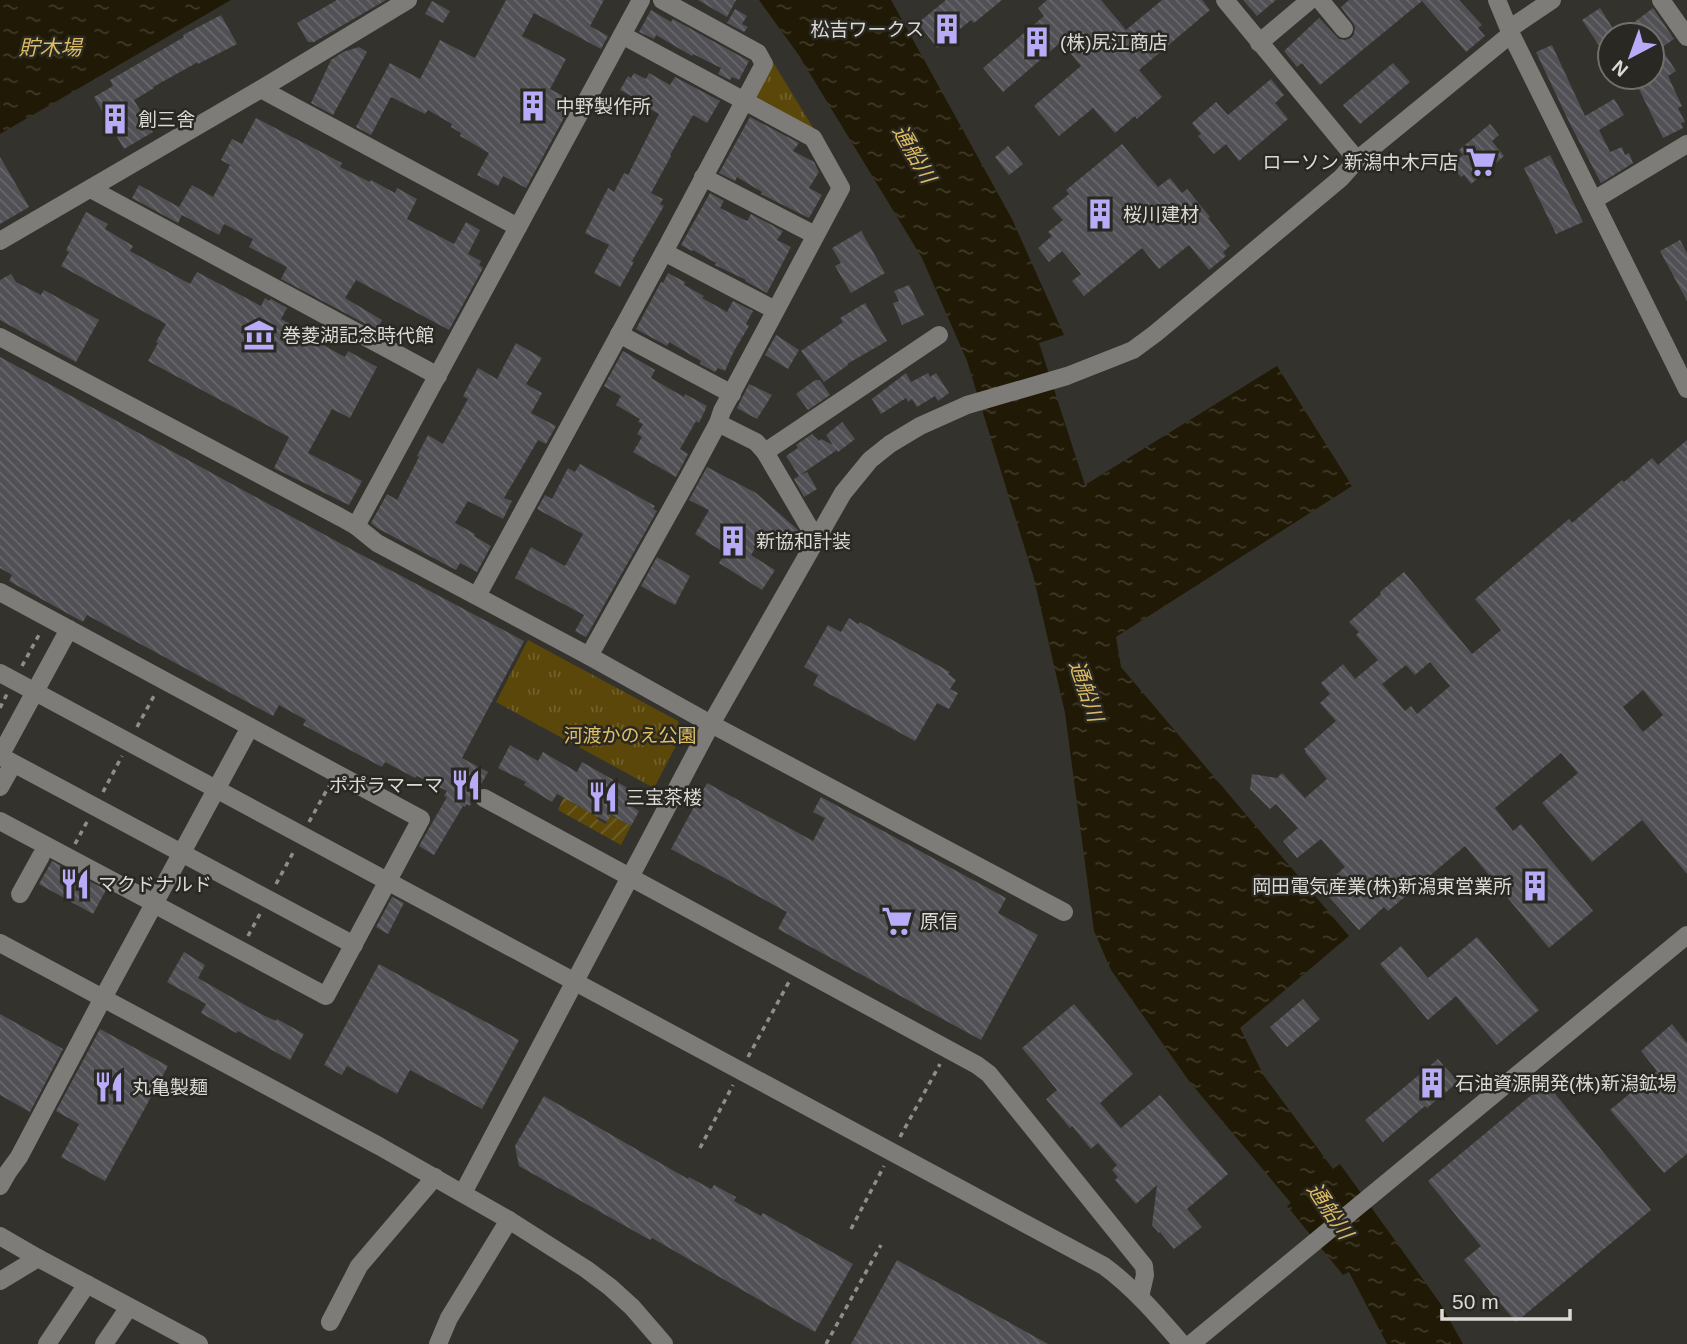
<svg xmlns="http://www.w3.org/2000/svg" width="1687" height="1344" viewBox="0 0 1687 1344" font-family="Arial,'Noto Sans JP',sans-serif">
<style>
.grass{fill:url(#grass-tufts)}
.garden{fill:url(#garden-furrows)}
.water{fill:url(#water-ripples)}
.building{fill:url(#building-back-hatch);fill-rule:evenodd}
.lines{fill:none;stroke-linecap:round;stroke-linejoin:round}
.path{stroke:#908e8a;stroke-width:3.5;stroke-dasharray:5 5;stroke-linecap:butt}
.minor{stroke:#7d7c79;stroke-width:18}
.labels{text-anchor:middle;stroke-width:5;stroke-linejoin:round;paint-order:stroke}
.poi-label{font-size:19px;fill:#dbdad6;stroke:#2a2823;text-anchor:start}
.park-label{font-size:19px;fill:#e0c065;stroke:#2a2823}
.water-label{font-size:21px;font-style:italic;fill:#dcbb61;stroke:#2a2823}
</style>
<defs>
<pattern id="grass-tufts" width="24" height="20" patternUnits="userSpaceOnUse" patternTransform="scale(1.75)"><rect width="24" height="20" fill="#5a4709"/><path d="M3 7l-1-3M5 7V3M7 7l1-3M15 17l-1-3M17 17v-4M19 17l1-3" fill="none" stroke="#71612c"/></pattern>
<pattern id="garden-furrows" width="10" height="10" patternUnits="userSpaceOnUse" patternTransform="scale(1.75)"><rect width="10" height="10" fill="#5a4709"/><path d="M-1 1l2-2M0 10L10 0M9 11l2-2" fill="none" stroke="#71612c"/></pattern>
<pattern id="water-ripples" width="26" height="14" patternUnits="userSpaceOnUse" patternTransform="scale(1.75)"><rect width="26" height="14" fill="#201905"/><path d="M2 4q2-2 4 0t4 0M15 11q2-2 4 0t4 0" fill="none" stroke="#403a29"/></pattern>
<pattern id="building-back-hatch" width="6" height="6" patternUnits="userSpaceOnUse" patternTransform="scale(1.75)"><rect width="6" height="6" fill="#505055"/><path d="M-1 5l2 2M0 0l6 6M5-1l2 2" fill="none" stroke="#69696d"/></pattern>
</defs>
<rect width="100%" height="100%" fill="#34322d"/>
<g class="grass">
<path d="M770 57 815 131 754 98 752 90Z"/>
<path d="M528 640 678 721 681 736 654 788 496 702Z"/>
</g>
<path class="garden" d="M567 790V800L578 806 601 810 597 819 606 824 610 815 631 826 621 845 558 810Z"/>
<g class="water">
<path d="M0 0H231L0 134Z"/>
<path d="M759 0H891L1012 219 1064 335 1039 343 1085 485 1277 366 1352 486 1116 637 1121 667 1349 936 1240 1028 1264 1076 1333 1169 1340 1164 1440 1303 1463 1344H1387L1349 1272 1343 1275 1287 1206 1291 1203 1189 1081 1111 970 1094 931 1065 713 1033 575 967 361 922 258 798 54Z"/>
</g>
<g class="building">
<path d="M337 0H386L314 42H308L297 23Z"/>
<path d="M506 0H604L590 26 608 36 601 49 534 13 522 36 566 59 550 89 573 101 526 188 503 176 498 186 477 175 489 153 460 136 461 133 451 127 452 124 428 110 425 114 391 97 371 135 356 127 390 63 420 79 440 40 475 58Z"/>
<path d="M698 0H736L727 17Z"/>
<path d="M946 0H1002L974 23 971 20 937 48 918 23Z"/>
<path d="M1047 0H1101L1126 30 1162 0H1202L1210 10 1139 70 1162 97 1137 119 1135 116 1115 133 1093 108 1059 136 1034 106 1081 66 1061 42 1003 92 983 68 1044 16 1038 8Z"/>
<path d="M1243 0H1276L1257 16Z"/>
<path d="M1349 0H1459L1482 25 1478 28 1485 36 1466 52 1422 1 1320 85 1302 63 1297 67 1284 51 1319 18 1339 39 1345 40 1351 38 1354 34 1355 26 1341 7Z"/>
<path d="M432 1 450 11 443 23 425 14Z"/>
<path d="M1600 8 1617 35 1653 8 1674 39 1661 48 1676 71 1668 76 1682 106 1678 108 1685 122 1681 123 1683 128 1663 138 1633 77H1652V35H1610V62L1582 20Z"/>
<path d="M735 9 747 16 742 24 748 27 744 32 727 23Z"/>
<path d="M651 10 671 22 673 19 749 61 739 80 732 77 730 80 718 74 721 68 693 54 692 56 656 35 654 39 639 32Z"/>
<path d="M221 15 237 44 198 64V62L153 87 154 88 134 100 153 132 124 149 94 97 113 86 110 80 184 37 183 35Z"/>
<path d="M1552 45 1585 116 1614 99 1624 115 1599 130 1610 152 1622 147 1625 155 1629 153 1633 163 1601 183 1570 124 1536 52Z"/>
<path d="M359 47 367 52 333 115 311 103 331 60 343 52Z"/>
<path d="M1393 63 1410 82 1360 124 1343 105Z"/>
<path d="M634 73 646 79 649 73 670 85 675 77 720 101 707 123 693 115 670 155 671 156 651 193 663 199 660 204 664 206 632 261 634 262 620 287 594 273 609 245 585 233 608 188 614 192 624 173 628 175 659 114 634 100 635 98 620 90 628 76 631 78Z"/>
<path d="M1271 79 1284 95 1275 103 1288 119 1239 161 1226 144 1214 154 1198 136 1201 134 1192 123 1216 102 1228 115Z"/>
<path d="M750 117 799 143 793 151 814 162 819 172 809 188 822 195 809 218 761 194 762 192 737 177 735 181 719 173Z"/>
<path d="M256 118 342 163 340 167 370 182 371 180 395 193 397 188 417 199 407 219 454 244 466 222 480 230 468 254 481 261 479 265 483 268 449 330 356 280 345 298 382 320 377 330 281 279 287 267 249 247 253 239 224 224 219 235 182 215 178 223 132 198 139 185 179 207 192 185 213 197 230 165 221 160 232 139 242 144Z"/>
<path d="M1490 124 1499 135 1492 141 1504 156 1471 184 1464 175 1461 177 1451 165 1463 155 1459 150Z"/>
<path d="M1122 144 1158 187 1170 178 1182 193 1187 189 1210 217 1208 218 1230 246 1223 252 1226 256 1209 270 1189 245 1159 269 1142 248 1084 296 1072 281 1081 274 1062 251 1049 262 1038 248 1052 236 1048 232 1063 220 1052 208 1069 194 1066 190Z"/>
<path d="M1008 146 1023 164 1009 175 995 157Z"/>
<path d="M1550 155 1583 222 1556 234 1524 168Z"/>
<path d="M0 157 29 207 0 224Z"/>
<path d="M710 193 724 201 720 208 747 221 751 214 783 231 777 240 791 247 767 293 745 281 746 280 715 265 716 263 693 250 692 251 681 245Z"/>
<path d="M86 212 108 224 105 229 133 246 130 251 190 284 197 272 261 306 265 298 269 301 271 299 287 308 281 319 312 335 310 338 345 357 348 351 377 367 350 418 332 409 308 453 362 481 349 505 274 468 289 437 148 361 158 343 156 342 166 324 61 266 69 252 66 250Z"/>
<path d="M861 231 885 273 851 293 835 266 841 263 832 248Z"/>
<path d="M1680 240 1687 253V301L1660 251Z"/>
<path d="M668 273 685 282 684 285 704 296 702 298 727 312 733 301 753 311 746 324 749 326 734 351 725 371 718 368 715 372 700 364 701 361 669 342 667 346 636 329 661 282 663 283Z"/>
<path d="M11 274 16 282 41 295 44 290 99 320 76 362 0 320V280Z"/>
<path d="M909 285 924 315 902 325 893 303 899 301 894 291Z"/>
<path d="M865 303 887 341 847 364 848 365 824 382 801 351 843 322 840 318Z"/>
<path d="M776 335 799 350 788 369 765 355Z"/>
<path d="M516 343 542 358 526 384 542 393 531 413 556 426 546 444 538 440 504 498 512 501 503 519 468 501 455 523 475 534 474 536 491 546 477 572 460 563 456 570 377 528 371 523 387 494 397 500 419 457 417 456 428 435 443 444 468 399 463 396 478 368 497 379Z"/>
<path d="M623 351 655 370 651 378 684 397 685 394 707 406 699 423 696 421 680 449 688 454 676 477 633 452 642 437 637 434 643 424 638 422 640 419 616 405 621 396 604 386Z"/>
<path d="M0 357 358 553 524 641 462 758 488 772 479 788 474 793 470 806 467 804 465 807 463 806 434 855 419 846 447 797 444 796 447 791 417 776 415 778 385 762 382 767 303 725 306 720 279 705 273 716 87 615 83 622 9 581 12 575 0 568Z"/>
<path d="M906 373 911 382 928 373 930 377 936 373 949 393 938 401 935 396 917 407 912 399 908 402 906 398 881 414 872 399Z"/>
<path d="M815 380H820L830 395 808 410 796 394Z"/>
<path d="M749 384 772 395 757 419 737 408Z"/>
<path d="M842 422 855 439 838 452 837 450 800 475 807 472 817 489 804 497 794 479 799 476 786 456 798 448 796 445 812 434 819 441 821 439 833 445 826 435Z"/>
<path d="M1687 440V874L1642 820 1592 862 1542 803 1578 773 1561 753 1495 808 1513 831 1521 824 1593 911 1549 948 1465 846 1388 911 1384 907 1359 930 1321 888 1345 867 1321 839 1297 858 1283 841 1298 828 1276 804 1270 809 1250 789 1252 774 1277 778 1282 773 1305 798 1327 779 1305 752 1306 751 1304 749 1336 721 1320 703 1330 694 1321 683 1343 664 1355 679 1378 660 1356 635 1359 632 1349 622 1381 594 1380 592 1404 572 1472 654 1501 630 1475 599 1569 519 1572 523 1622 480 1624 482 1652 458 1658 465ZM1430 662 1450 686 1417 714 1411 706 1405 711 1382 684 1406 665 1415 675ZM1643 690 1663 715 1643 732 1623 707Z"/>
<path d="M580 464 655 506 653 509 657 511 586 637 575 631 584 615 515 578 531 547 565 566 583 534 537 509 545 495 552 499 568 468 575 472Z"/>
<path d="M707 467 756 493 797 529 801 535 789 548 765 533 751 555 775 570 762 590 719 563 725 553 695 534 709 510 689 500Z"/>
<path d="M657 557 690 576 675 605 641 586Z"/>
<path d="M849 618 858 624 860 622 950 672 948 674 956 680 950 689 958 693 949 709 937 703 915 741 813 685 818 675 804 667 828 625 841 632Z"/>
<path d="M510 745 538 761 543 752 577 772 582 762 638 794 631 806 639 811 631 826 611 815 607 822 557 794 552 802 524 785 526 782 498 768Z"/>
<path d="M707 783 813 841 825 818 813 812 821 797 1006 898 998 913 1038 935 981 1040 778 929 787 912 671 849Z"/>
<path d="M52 861 106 890 93 914 39 884Z"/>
<path d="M392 897 404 903 388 934 376 927Z"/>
<path d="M1477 937 1539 1010 1497 1045 1456 996 1428 1020 1380 964 1401 946 1428 978Z"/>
<path d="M184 952 205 965 198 978 261 1014 276 1021 277 1019 304 1034 290 1060 238 1031 236 1033 201 1013 206 1004 167 982Z"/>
<path d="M379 964 519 1040 482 1109 410 1070 397 1094 347 1066 342 1075 324 1065Z"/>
<path d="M1303 999 1320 1019 1287 1047 1270 1027Z"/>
<path d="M1074 1004 1133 1074 1100 1103 1121 1128 1160 1095 1228 1174 1187 1209 1202 1227 1174 1249 1160 1232 1159 1233 1152 1225 1157 1185 1136 1204 1115 1180 1118 1177 1112 1170 1117 1165 1098 1143 1091 1149 1072 1126 1070 1128 1046 1099 1057 1090 1022 1048Z"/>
<path d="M0 1014 63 1049 30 1112 0 1095Z"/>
<path d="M1672 1024 1687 1043V1154L1664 1173 1610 1110 1657 1071 1641 1051Z"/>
<path d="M100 1029 168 1066 105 1181 61 1157 79 1124 56 1111Z"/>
<path d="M1438 1059 1458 1082 1427 1108 1425 1106 1383 1142 1365 1120Z"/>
<path d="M1546 1083 1651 1210 1516 1322 1464 1260 1481 1246 1428 1181Z"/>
<path d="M544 1096 688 1179 689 1177 711 1189 714 1185 736 1197 734 1201 761 1216 763 1213 853 1264 815 1332 652 1238 650 1240 519 1166 515 1146Z"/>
<path d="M897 1260 1048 1344H851Z"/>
</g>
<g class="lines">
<g class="path">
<path d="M22 666 40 633"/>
<path d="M0 708 7 694"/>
<path d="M137 727 155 694"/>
<path d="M103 792 122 756"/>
<path d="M309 822 329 786"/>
<path d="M75 844 88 820"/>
<path d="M276 884 294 851"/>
<path d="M248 936 261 912"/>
<path d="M748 1057 790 980"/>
<path d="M900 1137 940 1064"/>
<path d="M700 1148 733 1085"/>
<path d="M851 1229 884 1166"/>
<path d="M826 1344 881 1245"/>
</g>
<g class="minor">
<path d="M1225 0 1357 160"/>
<path d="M1320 0 1344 29"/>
<path d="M1497 0 1511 34 1687 389"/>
<path d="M1661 0 1687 37"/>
<path d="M1509 29 1552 0"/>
<path d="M1259 43 1310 0"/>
<path d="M261 89 518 227"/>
<path d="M703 177 815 235"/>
<path d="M91 189 438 376"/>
<path d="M1594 200 1687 144"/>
<path d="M0 241 261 89 408 0"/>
<path d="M664 252 775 310"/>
<path d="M619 334 732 394"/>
<path d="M0 337 340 517 356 526 377 543 589 656 711 724 1064 912"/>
<path d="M718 423 756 442 765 452 816 539"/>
<path d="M765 452 939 335"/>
<path d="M356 526 641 0"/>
<path d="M0 592 421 819 326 996 154 904"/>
<path d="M477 596 664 252 764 64 758 53 662 0"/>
<path d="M589 656 689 477 718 423 722 411 841 188 813 138 622 35"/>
<path d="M0 673 1104 1266C1134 1288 1158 1316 1182 1344"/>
<path d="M0 756 354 945"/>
<path d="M0 756 69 629"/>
<path d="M0 787 13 764"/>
<path d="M484 798 977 1065 989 1074 1144 1266 1145 1275 1140 1297"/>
<path d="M0 821 154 903"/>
<path d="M20 894 41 856"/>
<path d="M0 943 379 1146 509 1220 586 1269 610 1287 632 1307 664 1344"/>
<path d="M0 1186 8 1172 19 1157 103 998 250 727"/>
<path d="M463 1193 711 724 843 493 870 460 890 444 920 426 967 405 1067 376 1133 350 1156 333 1341 178 1357 160 1511 34"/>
<path d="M0 1236 38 1258 199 1344"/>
<path d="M0 1281 38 1258"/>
<path d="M330 1322 359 1266 435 1177"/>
<path d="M47 1344 87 1284"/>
<path d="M104 1344 129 1307"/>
<path d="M438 1344 449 1318 509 1220"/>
<path d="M1191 1344 1687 935"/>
</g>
</g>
<defs>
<g id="building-bare" transform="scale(2.415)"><path d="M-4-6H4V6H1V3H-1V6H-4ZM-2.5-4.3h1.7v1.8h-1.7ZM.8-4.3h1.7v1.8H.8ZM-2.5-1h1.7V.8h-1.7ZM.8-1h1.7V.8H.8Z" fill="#b8abf7" stroke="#2a2823" stroke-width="2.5" paint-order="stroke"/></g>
<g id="supermarket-bare" transform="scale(2.415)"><path d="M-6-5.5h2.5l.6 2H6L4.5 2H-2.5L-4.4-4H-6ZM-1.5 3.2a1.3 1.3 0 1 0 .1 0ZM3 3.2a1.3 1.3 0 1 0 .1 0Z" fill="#b8abf7" stroke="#2a2823" stroke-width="2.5" paint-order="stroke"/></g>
<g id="museum-bare" transform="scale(2.415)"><path d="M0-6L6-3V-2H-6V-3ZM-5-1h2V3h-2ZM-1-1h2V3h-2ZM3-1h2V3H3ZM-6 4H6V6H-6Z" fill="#b8abf7" stroke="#2a2823" stroke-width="2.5" paint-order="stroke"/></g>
<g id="restaurant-bare" transform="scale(2.415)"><path d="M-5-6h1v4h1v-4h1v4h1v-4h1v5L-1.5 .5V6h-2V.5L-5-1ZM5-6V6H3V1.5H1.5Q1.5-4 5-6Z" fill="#b8abf7" stroke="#2a2823" stroke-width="2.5" paint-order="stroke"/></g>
</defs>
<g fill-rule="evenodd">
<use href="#building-bare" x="947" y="29"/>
<use href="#building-bare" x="1037" y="42"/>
<use href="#building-bare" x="533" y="106"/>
<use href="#building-bare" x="115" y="119"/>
<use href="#supermarket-bare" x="1481" y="162"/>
<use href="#building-bare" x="1100" y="214"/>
<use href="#museum-bare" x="259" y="335"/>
<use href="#building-bare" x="733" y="541"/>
<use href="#restaurant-bare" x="466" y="785"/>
<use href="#restaurant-bare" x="603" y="797"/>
<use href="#restaurant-bare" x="75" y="884"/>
<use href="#building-bare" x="1535" y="886"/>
<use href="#supermarket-bare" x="897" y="921"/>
<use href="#building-bare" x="1432" y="1083"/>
<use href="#restaurant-bare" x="109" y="1087"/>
</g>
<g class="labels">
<g class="poi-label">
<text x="924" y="36" text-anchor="end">松吉ワークス</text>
<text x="1060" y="49">(株)尻江商店</text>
<text x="556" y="113">中野製作所</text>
<text x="138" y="126">創三舎</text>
<text x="1458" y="169" text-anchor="end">ローソン 新潟中木戸店</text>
<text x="1123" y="221">桜川建材</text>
<text x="282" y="342">巻菱湖記念時代館</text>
<text x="756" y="548">新協和計装</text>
<text x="443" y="792" text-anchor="end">ポポラマーマ</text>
<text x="626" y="804">三宝茶楼</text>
<text x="98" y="891">マクドナルド</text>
<text x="1512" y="893" text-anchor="end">岡田電気産業(株)新潟東営業所</text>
<text x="920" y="928">原信</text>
<text x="1455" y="1090">石油資源開発(株)新潟鉱場</text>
<text x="132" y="1094">丸亀製麺</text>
</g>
<g class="park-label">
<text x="630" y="742">河渡かのえ公園</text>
</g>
<g class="water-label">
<text x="50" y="55">貯木場</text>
<text transform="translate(914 154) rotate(60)" y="7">通船川</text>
<text transform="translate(1086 691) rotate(71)" y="7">通船川</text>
<text transform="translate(1330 1211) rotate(56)" y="7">通船川</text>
</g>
</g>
<g transform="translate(1631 56) rotate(221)"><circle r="33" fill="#2a2823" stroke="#716f6b" stroke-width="2"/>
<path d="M0-5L12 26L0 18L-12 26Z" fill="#b8abf7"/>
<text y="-10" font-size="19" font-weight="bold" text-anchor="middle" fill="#dbdad6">N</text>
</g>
<path d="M1442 1309v10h128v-10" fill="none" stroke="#dbdad6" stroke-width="3.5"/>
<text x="1452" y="1309" font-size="21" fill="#dbdad6" stroke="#2a2823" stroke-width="5" paint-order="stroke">50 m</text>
</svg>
